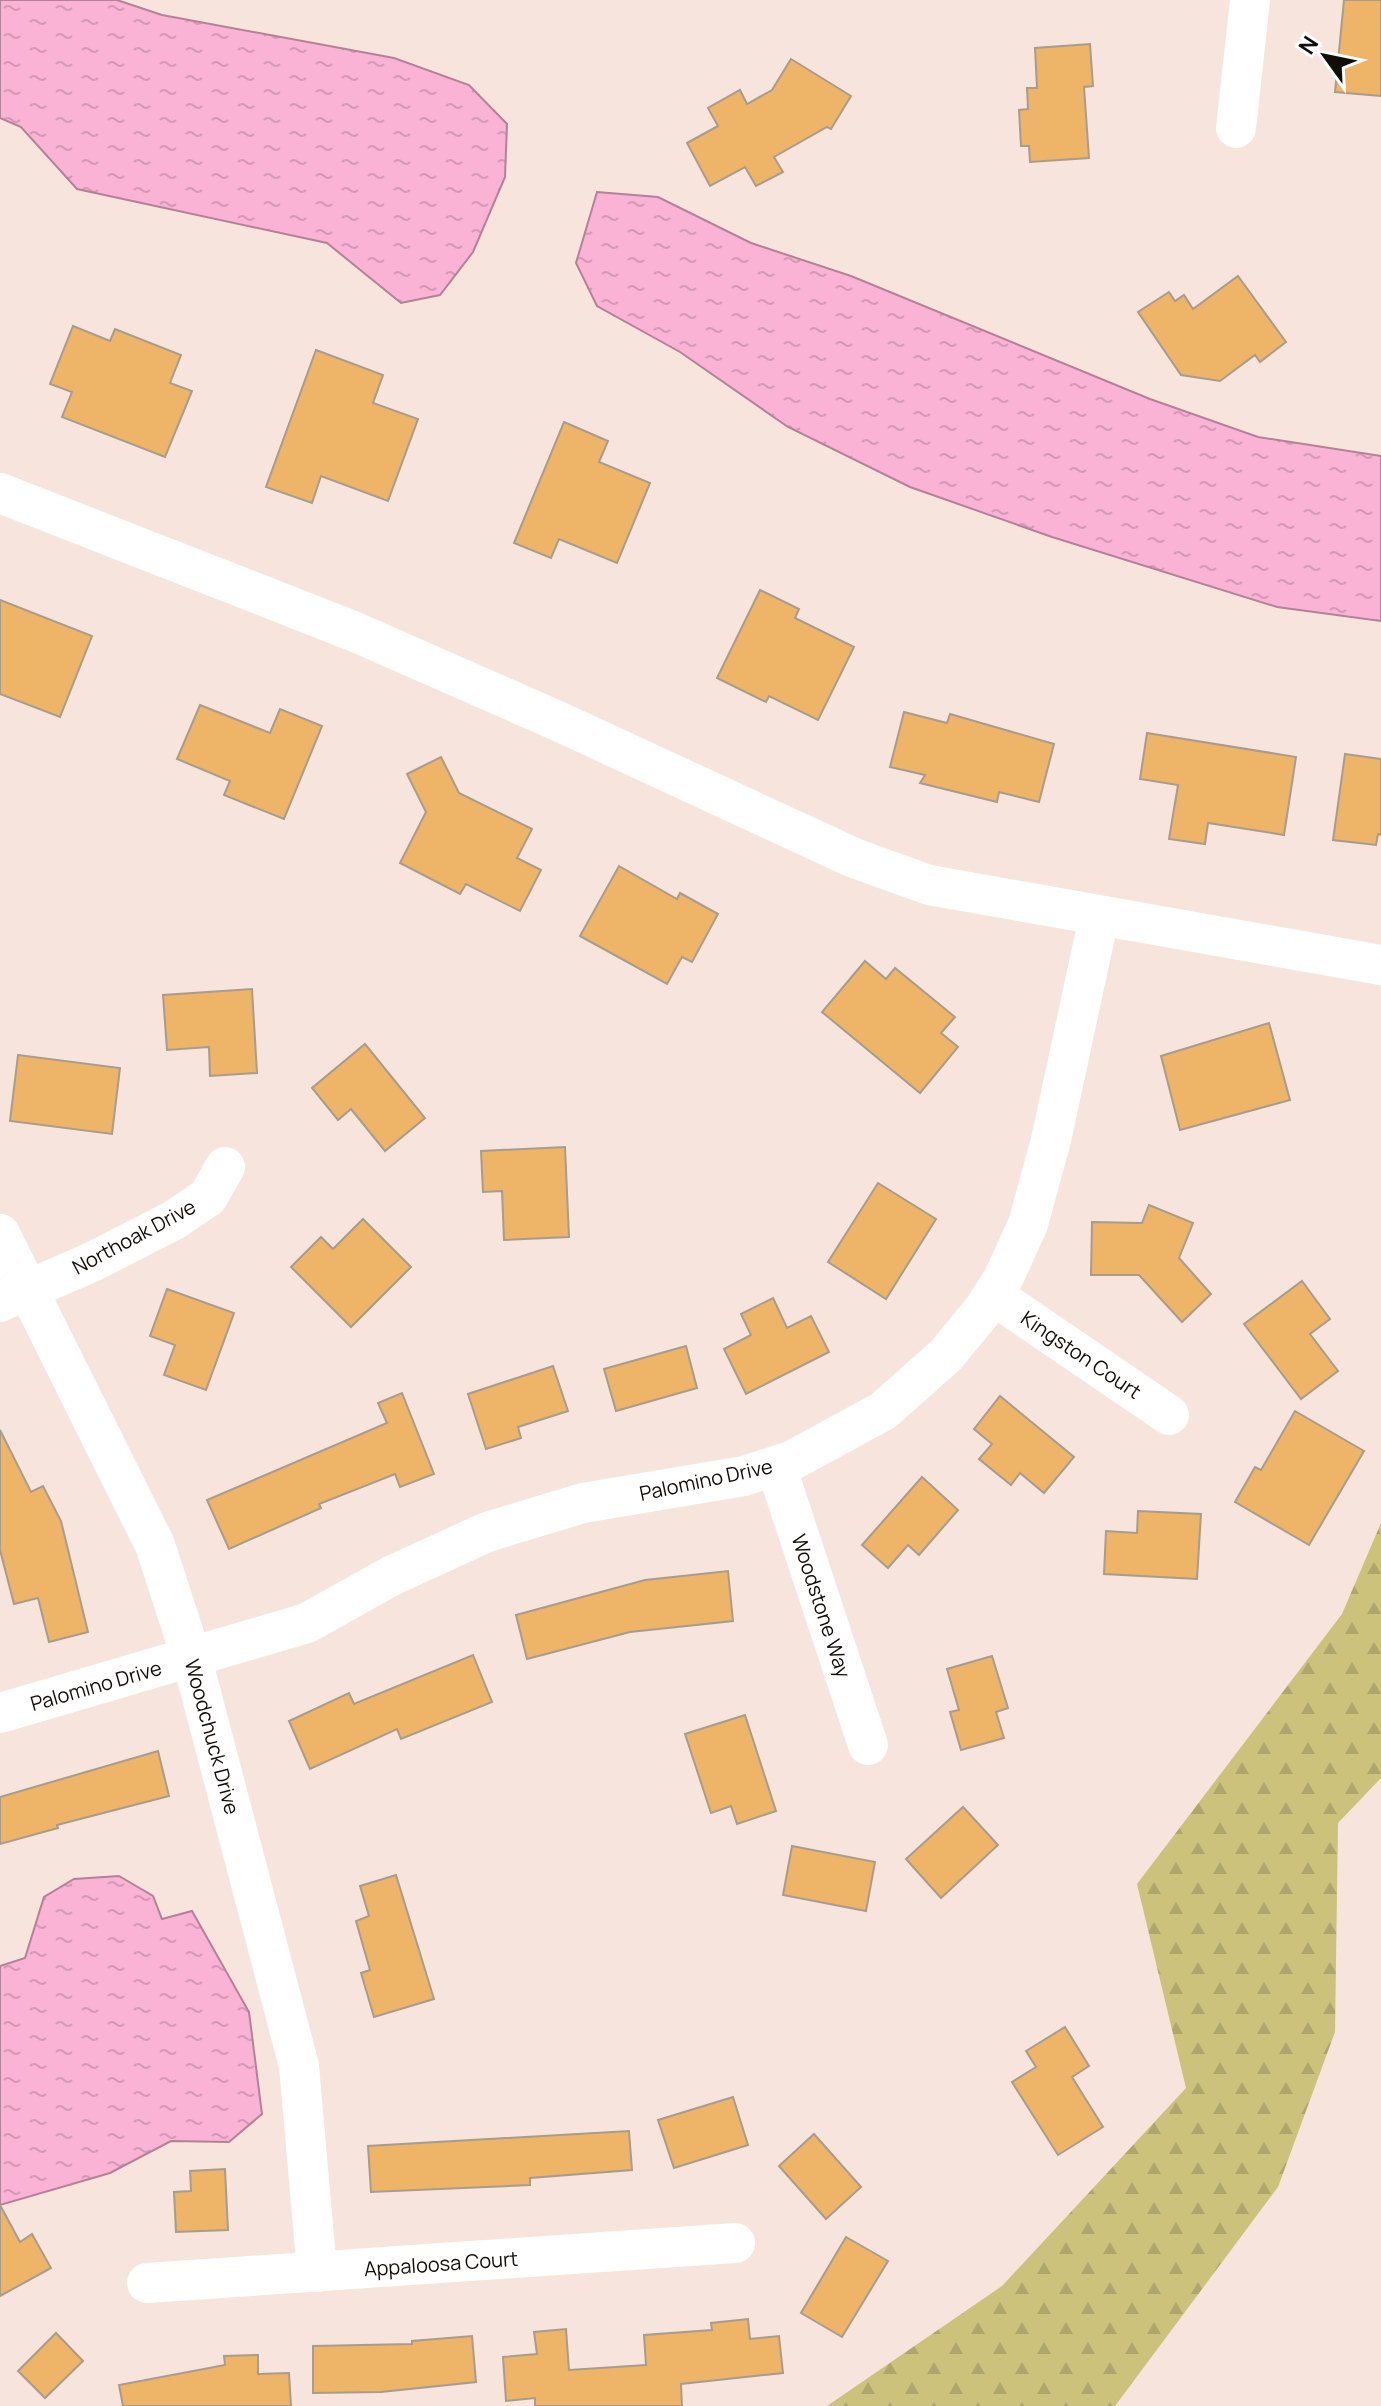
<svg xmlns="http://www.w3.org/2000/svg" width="1381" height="2406" viewBox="0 0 1381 2406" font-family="Manrope,sans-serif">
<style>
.forest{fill:url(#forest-firs)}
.water{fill:url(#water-ripples);stroke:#b58198;stroke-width:2}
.building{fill:#eeb467;stroke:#a89c8e;stroke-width:2}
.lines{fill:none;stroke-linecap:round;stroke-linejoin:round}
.minor{stroke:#fff;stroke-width:40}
.labels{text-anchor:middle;stroke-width:8;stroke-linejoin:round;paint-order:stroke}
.street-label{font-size:20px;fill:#130d0a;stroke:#fff}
</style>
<defs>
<pattern id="forest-firs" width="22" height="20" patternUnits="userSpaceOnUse" patternTransform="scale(2)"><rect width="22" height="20" fill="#ccc27c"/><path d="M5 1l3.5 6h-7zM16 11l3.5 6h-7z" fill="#aea66a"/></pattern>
<pattern id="water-ripples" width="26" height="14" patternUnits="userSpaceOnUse" patternTransform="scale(2)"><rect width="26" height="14" fill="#fab3d5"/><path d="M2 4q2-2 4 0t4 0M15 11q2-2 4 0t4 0" fill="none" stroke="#d599b6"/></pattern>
</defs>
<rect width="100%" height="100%" fill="#f7e4dc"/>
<path class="forest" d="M1381 1523V1778L1338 1823 1335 2032 1278 2187 1115 2406H827L1002 2286 1186 2088 1137 1884 1342 1614Z"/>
<g class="water">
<path d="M0 0H117L162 15 394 58 469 85 507 124 505 177 473 252 440 295 401 303 327 243 77 189 21 127 0 118Z"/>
<path d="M597 192 658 197 751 243 851 276 1150 399 1258 437 1381 456V621L1277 607 1052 537 910 487 788 427 680 352 597 306 576 263Z"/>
<path d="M119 1876 153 1896 162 1919 192 1911 249 2012 262 2114 229 2142 171 2141 110 2173 0 2205V1966L25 1958 44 1897 74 1879Z"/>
</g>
<g class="building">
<path d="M1344 0H1381V96L1335 92Z"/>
<path d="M1090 44 1093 86 1084 87 1089 158 1030 162 1029 146H1021L1019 110 1028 109 1027 88H1037L1035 48Z"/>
<path d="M791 59 851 96 831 129 827 127 774 157 783 172 756 186 745 167 710 186 687 143 718 126 708 108 740 90 747 104 772 90Z"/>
<path d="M1238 276 1286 342 1260 362 1255 355 1220 381 1181 375 1138 312 1169 292 1175 301 1184 295 1193 309Z"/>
<path d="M73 326 110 341 115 329 181 355 170 383 192 391 165 457 62 417 72 392 50 384Z"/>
<path d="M316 350 383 375 373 403 418 419 388 501 321 476 312 503 266 487Z"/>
<path d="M564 422 608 441 599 462 650 483 617 563 559 539 551 558 514 543Z"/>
<path d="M760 590 799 609 795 618 854 647 818 720 769 696 766 702 717 678Z"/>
<path d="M0 600 92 636 60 717 0 694Z"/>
<path d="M200 705 270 733 280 709 322 726 284 819 224 795 230 781 177 759Z"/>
<path d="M904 712 947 723 950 714 1054 744 1039 802 999 792 997 802 920 783 925 775 890 767Z"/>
<path d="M1147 733 1296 757 1284 835 1208 823 1205 844 1169 839 1178 785 1140 779Z"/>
<path d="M1345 754 1381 759V835L1378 834 1376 845 1333 840Z"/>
<path d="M441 757 459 793 532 829 517 858 541 870 520 911 466 884 460 894 400 863 426 812 407 774Z"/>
<path d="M619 866 677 899 680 893 718 914 692 962 682 957 667 984 580 936Z"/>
<path d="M865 961 886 979 895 968 955 1017 941 1033 958 1047 920 1093 822 1012Z"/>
<path d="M252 989 257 1073 210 1076 209 1047 167 1050 163 995Z"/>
<path d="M1269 1023 1290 1100 1180 1130 1161 1056Z"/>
<path d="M365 1044 425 1118 385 1151 351 1109 338 1120 312 1088Z"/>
<path d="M18 1055 120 1068 112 1134 10 1121Z"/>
<path d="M565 1147 569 1237 504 1240 502 1191 483 1192 481 1151Z"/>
<path d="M878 1183 936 1219 886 1299 828 1262Z"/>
<path d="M1149 1205 1193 1223 1179 1258 1211 1294 1182 1322 1139 1275H1091L1092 1222 1142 1223Z"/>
<path d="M363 1219 411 1267 351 1327 291 1267 321 1237 333 1249Z"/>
<path d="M1302 1281 1330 1319 1310 1334 1338 1371 1301 1399 1244 1324Z"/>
<path d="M167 1289 234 1313 206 1390 164 1375 175 1345 150 1336Z"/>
<path d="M773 1298 787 1328 811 1316 829 1352 746 1394 724 1349 751 1335 741 1314Z"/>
<path d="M686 1346 697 1388 616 1411 604 1369Z"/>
<path d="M553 1366 568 1411 518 1427 521 1438 486 1449 468 1394Z"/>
<path d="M402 1393 434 1474 400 1487 395 1474 319 1504 321 1508 229 1549 207 1500 387 1423 378 1403Z"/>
<path d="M1000 1396 1074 1457 1044 1493 1020 1473 1011 1485 979 1459 992 1444 974 1429Z"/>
<path d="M1295 1411 1364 1451 1309 1545 1235 1502 1255 1467 1261 1470Z"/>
<path d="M0 1430 31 1492 43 1486 61 1521 88 1632 49 1642 38 1598 14 1604 0 1550Z"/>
<path d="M922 1477 958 1510 919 1555 908 1545 888 1568 862 1545Z"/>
<path d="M1138 1511 1201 1514 1197 1579 1104 1574 1106 1531 1137 1533Z"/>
<path d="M728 1571 733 1621 630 1632 527 1659 516 1615 645 1580Z"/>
<path d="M473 1655 492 1702 401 1739 397 1729 310 1769 289 1721 349 1693 354 1704Z"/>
<path d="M992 1656 1008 1708 996 1712 1004 1738 961 1750 950 1712 959 1710 947 1669Z"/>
<path d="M745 1715 776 1811 737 1824 731 1806 711 1813 685 1734Z"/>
<path d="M158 1751 169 1796 57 1825 58 1828 0 1844V1797Z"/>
<path d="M963 1807 998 1845 941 1898 906 1859Z"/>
<path d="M792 1846 875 1862 866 1911 783 1895Z"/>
<path d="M396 1875 434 1999 374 2017 361 1973 370 1970 356 1921 369 1916 360 1886Z"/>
<path d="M1065 2027 1089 2066 1072 2077 1103 2127 1058 2155 1012 2082 1036 2067 1026 2051Z"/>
<path d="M733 2097 748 2145 674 2168 658 2120Z"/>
<path d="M629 2131 632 2170 530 2178V2185L371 2192 368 2146Z"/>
<path d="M814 2134 861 2187 826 2219 779 2166Z"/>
<path d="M225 2169 228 2230 176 2232 174 2192 191 2191 190 2171Z"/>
<path d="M0 2205 20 2242 32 2234 51 2268 0 2296Z"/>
<path d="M846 2237 888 2261 842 2337 801 2313Z"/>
<path d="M748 2319 750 2339 779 2336 783 2373 681 2384 682 2406H535V2398L506 2401 503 2357 537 2354 534 2332 566 2329 569 2370 646 2365 644 2335 712 2330 711 2323Z"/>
<path d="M56 2333 83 2361 45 2398 18 2371Z"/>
<path d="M472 2336 476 2382 381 2392 313 2393V2346L412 2344V2341Z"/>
<path d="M258 2355V2374L289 2373 291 2406H123L119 2385 225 2365 224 2356Z"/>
</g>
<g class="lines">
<g class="minor">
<path d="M1236 128 1250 0"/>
<path d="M0 493 353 631 560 722 854 858 929 885 1381 965"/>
<path d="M0 1234 155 1545 192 1659 299 2066 317 2272"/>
<path d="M993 1295 1169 1415"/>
<path d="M0 1302 92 1262 174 1220 208 1197 225 1167"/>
<path d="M776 1466 868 1745"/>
<path d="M0 1713 307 1623 391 1576 487 1532 583 1503 744 1476 791 1461 883 1411 946 1355 983 1310 1003 1279 1028 1224 1051 1140 1099 917"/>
<path d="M147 2283 735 2243"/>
</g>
</g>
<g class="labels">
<g class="street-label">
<text transform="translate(134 1237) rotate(-28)" y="7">Northoak Drive</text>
<text transform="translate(1081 1355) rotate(34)" y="7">Kingston Court</text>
<text transform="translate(706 1480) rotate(-12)" y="7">Palomino Drive</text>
<text transform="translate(821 1606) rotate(72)" y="7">Woodstone Way</text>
<text transform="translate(96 1686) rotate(-16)" y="7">Palomino Drive</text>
<text transform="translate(212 1737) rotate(75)" y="7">Woodchuck Drive</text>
<text transform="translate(441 2264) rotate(-4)" y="7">Appaloosa Court</text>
</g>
</g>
<g transform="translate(1325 56) rotate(303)" stroke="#ffffff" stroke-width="6" paint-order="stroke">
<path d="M0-6L14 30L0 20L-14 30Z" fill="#130d0a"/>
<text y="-12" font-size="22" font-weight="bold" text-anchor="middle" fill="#130d0a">N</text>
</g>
</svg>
